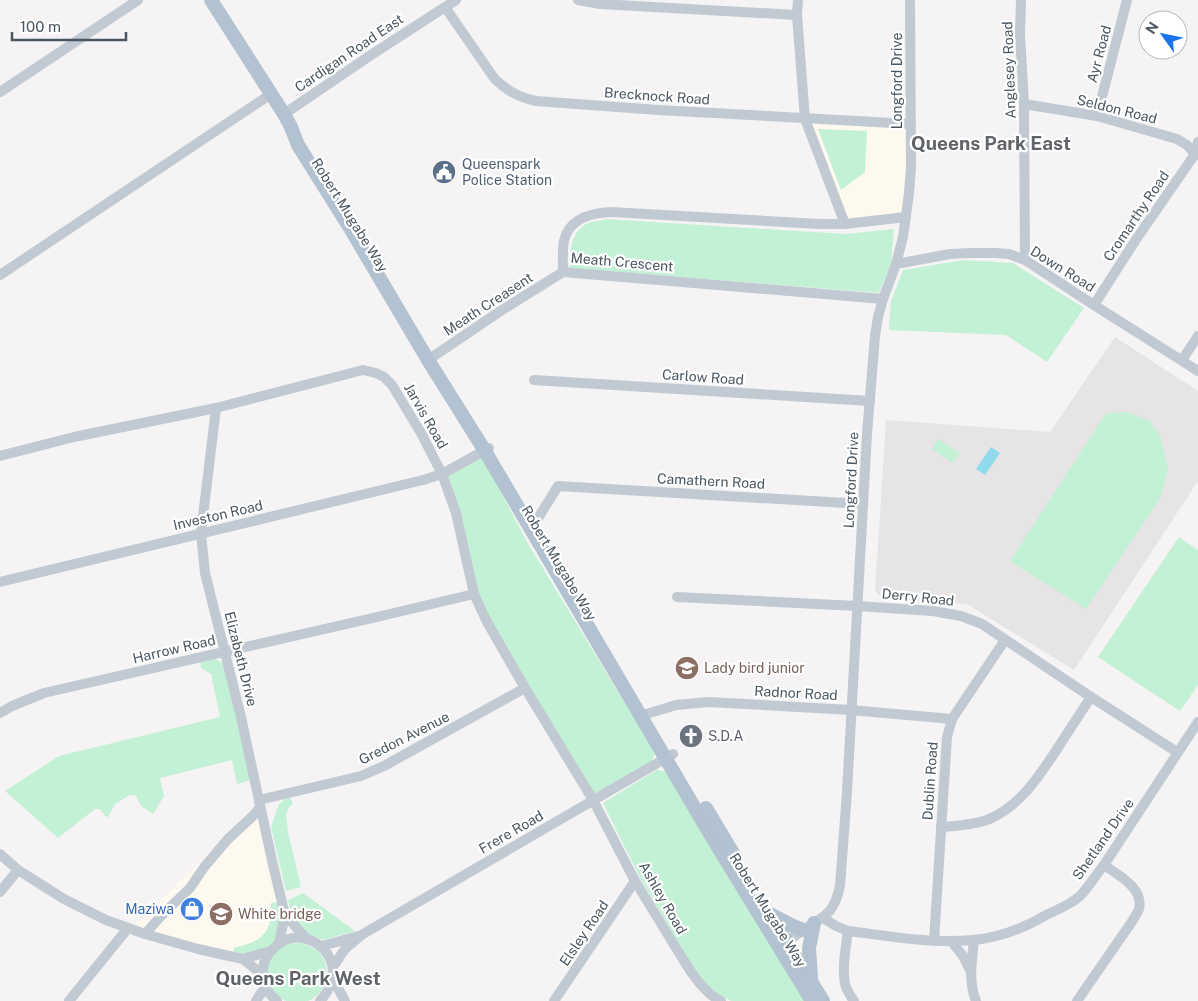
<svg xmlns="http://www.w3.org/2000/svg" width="1198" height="1001" viewBox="0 0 1198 1001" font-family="'Public Sans',sans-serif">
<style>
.commercial{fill:#fdf9ef}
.education{fill:#e6e4e5}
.green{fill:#c3f1d5}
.water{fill:#90daee}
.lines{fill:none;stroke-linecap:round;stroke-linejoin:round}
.minor{stroke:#c1cad2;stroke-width:10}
.major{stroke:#b3c2d1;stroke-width:14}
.labels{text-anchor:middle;stroke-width:4.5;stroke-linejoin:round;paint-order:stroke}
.street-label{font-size:14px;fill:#4a5661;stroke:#fff}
.service-label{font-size:14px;fill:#4e5e75;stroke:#fff;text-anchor:start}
.education-label{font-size:14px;fill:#785e54;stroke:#fff;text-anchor:start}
.worship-label{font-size:14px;fill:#5b616d;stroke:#fff;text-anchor:start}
.shop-label{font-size:14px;fill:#366cbe;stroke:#fff;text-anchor:end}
.district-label{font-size:19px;font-weight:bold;fill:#5f6368;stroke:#fff}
</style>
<rect width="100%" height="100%" fill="#f5f3f3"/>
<g class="commercial">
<path d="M810 123 910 125 905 216 846 222Z"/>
<path d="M257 806 283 914 278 942 243 957 134 926Z"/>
</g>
<path class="education" d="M1115 337 1198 391V481L1074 670 967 604 882 598 875 591 886 420 1050 432Z"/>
<g class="green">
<path d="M818 129 867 131 865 172 841 190Z"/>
<path d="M606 219 846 234 894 229 891 263 879 293 569 268C570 251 570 234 586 224 591 221 600 221 606 219Z"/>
<path d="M964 260 1013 263 1084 308 1047 362 1006 335 889 330 891 301 903 270Z"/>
<path d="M1126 412 1150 421 1160 435 1168 469 1161 497 1086 609 1010 561 1104 416 1109 413Z"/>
<path d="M938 439 960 453 953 463 932 449Z"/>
<path d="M482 456 527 542 655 753 651 762 596 794 590 790 490 621 477 593 447 476Z"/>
<path d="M1179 537 1198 550V685L1180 711 1098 657Z"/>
<path d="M215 659 220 661 225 668 251 780 237 784 232 760 160 778 164 796 153 814 141 806 136 796 130 795 116 803 107 818 100 809H95L58 838 5 791 59 756 220 717 211 674 201 668 200 662Z"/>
<path d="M657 770 667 772 804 1001H731L714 991 703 981 693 967 640 878 603 803Z"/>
<path d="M290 797 293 804 289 807 286 814 288 832 301 887 286 891 271 827 279 804 285 799Z"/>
<path d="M303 893 355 931 323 940 307 934 292 916 288 900Z"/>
<path d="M278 902 281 915 276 941 267 949 244 954 234 952V948C263 941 272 933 271 903Z"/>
<circle cx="297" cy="973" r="30"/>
</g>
<path class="water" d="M991 447 1000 453 985 475 976 469Z"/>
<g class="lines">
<g class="minor">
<path d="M578 0 600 4 797 15"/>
<path d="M798 0 797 15 805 119 845 224"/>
<path d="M1021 0 1020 34 1024 104 1025 260"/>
<path d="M445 7 494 78C507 91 518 97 536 101L658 110 911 124"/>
<path d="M0 92 138 0"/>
<path d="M1024 104 1097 116 1177 139 1187 145 1195 154 1198 155"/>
<path d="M284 114 371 55 456 0"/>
<path d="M1097 116 1127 0"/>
<path d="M896 264 950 254 971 253H995L1009 254 1025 260 1094 305 1198 371"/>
<path d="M0 275 271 94"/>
<path d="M883 299 563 272C563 262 562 251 564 241 569 218 591 213 611 212L819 224H845L906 217"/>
<path d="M1094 305 1135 241 1195 154 1198 142"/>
<path d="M428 360 502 310 563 272"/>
<path d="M1182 360 1198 336"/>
<path d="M534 380 870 401"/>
<path d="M216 408 201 533 205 573 241 717 273 865 285 915 279 943"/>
<path d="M0 456 74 437 216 408 363 370 376 373 384 377 392 385 421 433 442 474 456 513 474 594 487 622 525 688 593 800 635 881 676 948 691 972 701 985 711 995 721 1001"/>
<path d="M535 523 558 486 863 504"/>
<path d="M0 582 423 480 442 474 489 448"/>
<path d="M677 597 857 606 933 611 961 616 982 624 1091 697 1177 752"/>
<path d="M0 713 12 706 44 693 377 617 474 594"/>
<path d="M640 716 676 705 709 702 851 710 952 719"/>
<path d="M259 800 361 776 384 766 525 688"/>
<path d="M941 827C957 826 972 825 987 820 1020 807 1040 775 1059 746 1069 730 1080 714 1091 697"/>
<path d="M0 854 18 870 64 899 106 920 145 934 198 949 243 959 263 975"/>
<path d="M0 892 18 870"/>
<path d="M285 915 306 938"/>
<path d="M823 918 836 926 848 931C889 936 931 944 973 940 999 938 1026 927 1048 914 1059 909 1072 904 1081 895 1089 886 1096 875 1104 865L1198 722"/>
<path d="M848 931C846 947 841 971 846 987 848 992 851 997 854 1001"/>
<path d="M145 934 161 916 190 888 205 866 228 839 255 814 260 807"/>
<path d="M974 940C972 960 968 981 976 1001"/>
<path d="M934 941 947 737 952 719 1005 640"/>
<path d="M951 941 963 956 971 972"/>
<path d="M787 942C792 938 797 934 803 930 825 916 834 914 840 886L847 792 867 434 875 336 878 317 883 299 896 264 903 237 909 193 911 168 910 0"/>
<path d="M322 946 358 936"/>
<path d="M243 959 270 951"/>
<path d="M333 967 345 949 363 934 673 754"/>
<path d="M333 979 345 1001"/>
<path d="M69 1001 128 928"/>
<path d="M256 1001 265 987"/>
<path d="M277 1001C267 993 262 983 263 971 263 961 268 953 275 947 306 918 357 962 320 1001"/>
<path d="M554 1001 635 881"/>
<path d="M1077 1001 1131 923C1134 918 1137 914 1139 909 1144 888 1118 875 1104 865"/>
</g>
<g class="major">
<path d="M211 0 284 114 291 127 298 145 350 228 428 360 485 451 710 834 812 1001"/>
<path d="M706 808 736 858"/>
<path d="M770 914 791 925 803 930"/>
<path d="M774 922 823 1001"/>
<path d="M811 977 809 948 814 923"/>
</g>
</g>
<defs>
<g id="civic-disc" transform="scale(1.25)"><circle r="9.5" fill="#5c6f8a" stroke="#fff"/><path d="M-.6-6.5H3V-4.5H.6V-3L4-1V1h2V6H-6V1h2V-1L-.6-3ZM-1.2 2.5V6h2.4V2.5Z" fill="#fff"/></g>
<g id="school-disc" transform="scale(1.25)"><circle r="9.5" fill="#8d6e63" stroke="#fff"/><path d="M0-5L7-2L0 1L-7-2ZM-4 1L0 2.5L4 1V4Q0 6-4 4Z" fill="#fff"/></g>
<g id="church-disc" transform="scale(1.25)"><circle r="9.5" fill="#6b7280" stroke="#fff"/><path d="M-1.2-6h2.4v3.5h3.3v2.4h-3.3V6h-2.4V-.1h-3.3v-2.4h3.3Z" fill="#fff"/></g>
<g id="shop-disc" transform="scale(1.25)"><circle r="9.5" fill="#3f7fe0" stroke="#fff"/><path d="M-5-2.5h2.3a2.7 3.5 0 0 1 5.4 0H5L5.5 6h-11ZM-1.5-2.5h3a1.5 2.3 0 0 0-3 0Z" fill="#fff"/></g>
<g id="university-disc" transform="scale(1.25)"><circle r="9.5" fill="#8d6e63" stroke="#fff"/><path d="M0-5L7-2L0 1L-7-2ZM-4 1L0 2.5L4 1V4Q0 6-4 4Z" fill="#fff"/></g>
</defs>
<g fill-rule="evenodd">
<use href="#civic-disc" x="444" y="172"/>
<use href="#school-disc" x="687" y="668"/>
<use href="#church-disc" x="691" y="736"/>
<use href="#shop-disc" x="192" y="909"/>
<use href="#university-disc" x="221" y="914"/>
</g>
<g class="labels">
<g class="street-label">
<text transform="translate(349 53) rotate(-34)" y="5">Cardigan Road East</text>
<text transform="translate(1099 54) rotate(-75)" y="5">Ayr Road</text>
<text transform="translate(1009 70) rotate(-92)" y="5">Anglesey Road</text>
<text transform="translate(897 81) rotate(-90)" y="5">Longford Drive</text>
<text transform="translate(657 96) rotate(4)" y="5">Brecknock Road</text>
<text transform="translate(1117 109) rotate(14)" y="5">Seldon Road</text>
<text transform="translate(350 215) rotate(58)" y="5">Robert Mugabe Way</text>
<text transform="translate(1136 216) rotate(-56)" y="5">Cromarthy Road</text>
<text transform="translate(622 262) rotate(5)" y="5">Meath Crescent</text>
<text transform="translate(1063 269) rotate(32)" y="5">Down Road</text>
<text transform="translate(488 304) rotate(-33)" y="5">Meath Creasent</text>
<text transform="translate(703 377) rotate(4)" y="5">Carlow Road</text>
<text transform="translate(426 416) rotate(60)" y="5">Jarvis Road</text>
<text transform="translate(851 480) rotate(-87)" y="5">Longford Drive</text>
<text transform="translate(711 481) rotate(3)" y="5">Camathern Road</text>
<text transform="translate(218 515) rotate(-13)" y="5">Investon Road</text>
<text transform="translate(559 563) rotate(59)" y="5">Robert Mugabe Way</text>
<text transform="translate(918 597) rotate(6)" y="5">Derry Road</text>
<text transform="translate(174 649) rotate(-13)" y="5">Harrow Road</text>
<text transform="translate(241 659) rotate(76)" y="5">Elizabeth Drive</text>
<text transform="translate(796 693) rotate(3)" y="5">Radnor Road</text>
<text transform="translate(404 738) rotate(-27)" y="5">Gredon Avenue</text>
<text transform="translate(930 781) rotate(-86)" y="5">Dublin Road</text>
<text transform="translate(511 832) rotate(-30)" y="5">Frere Road</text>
<text transform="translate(1103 839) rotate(-55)" y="5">Shetland Drive</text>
<text transform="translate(663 898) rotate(60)" y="5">Ashley Road</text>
<text transform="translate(768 910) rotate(58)" y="5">Robert Mugabe Way</text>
<text transform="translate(584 933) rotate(-56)" y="5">Elsley Road</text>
</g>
<g class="service-label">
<text x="462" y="169">Queenspark<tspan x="462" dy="16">Police Station</tspan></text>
</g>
<g class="education-label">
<text x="704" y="673">Lady bird junior</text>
<text x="238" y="919">White bridge</text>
</g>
<g class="worship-label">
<text x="708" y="741">S.D.A</text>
</g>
<g class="shop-label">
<text x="174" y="914">Maziwa</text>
</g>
<g class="district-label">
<text x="991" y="150">Queens Park East</text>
<text x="298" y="985">Queens Park West</text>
</g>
</g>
<g transform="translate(1163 35) rotate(303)"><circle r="24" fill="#ffffff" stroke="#b7bbc0"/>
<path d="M0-4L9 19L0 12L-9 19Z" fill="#1a73e8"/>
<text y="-8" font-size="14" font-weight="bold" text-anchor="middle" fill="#4a5661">N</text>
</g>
<path d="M12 32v8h114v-8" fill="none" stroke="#4a5661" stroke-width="2.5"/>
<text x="20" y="32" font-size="15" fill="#4a5661" stroke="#ffffff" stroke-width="4" paint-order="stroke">100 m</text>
</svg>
